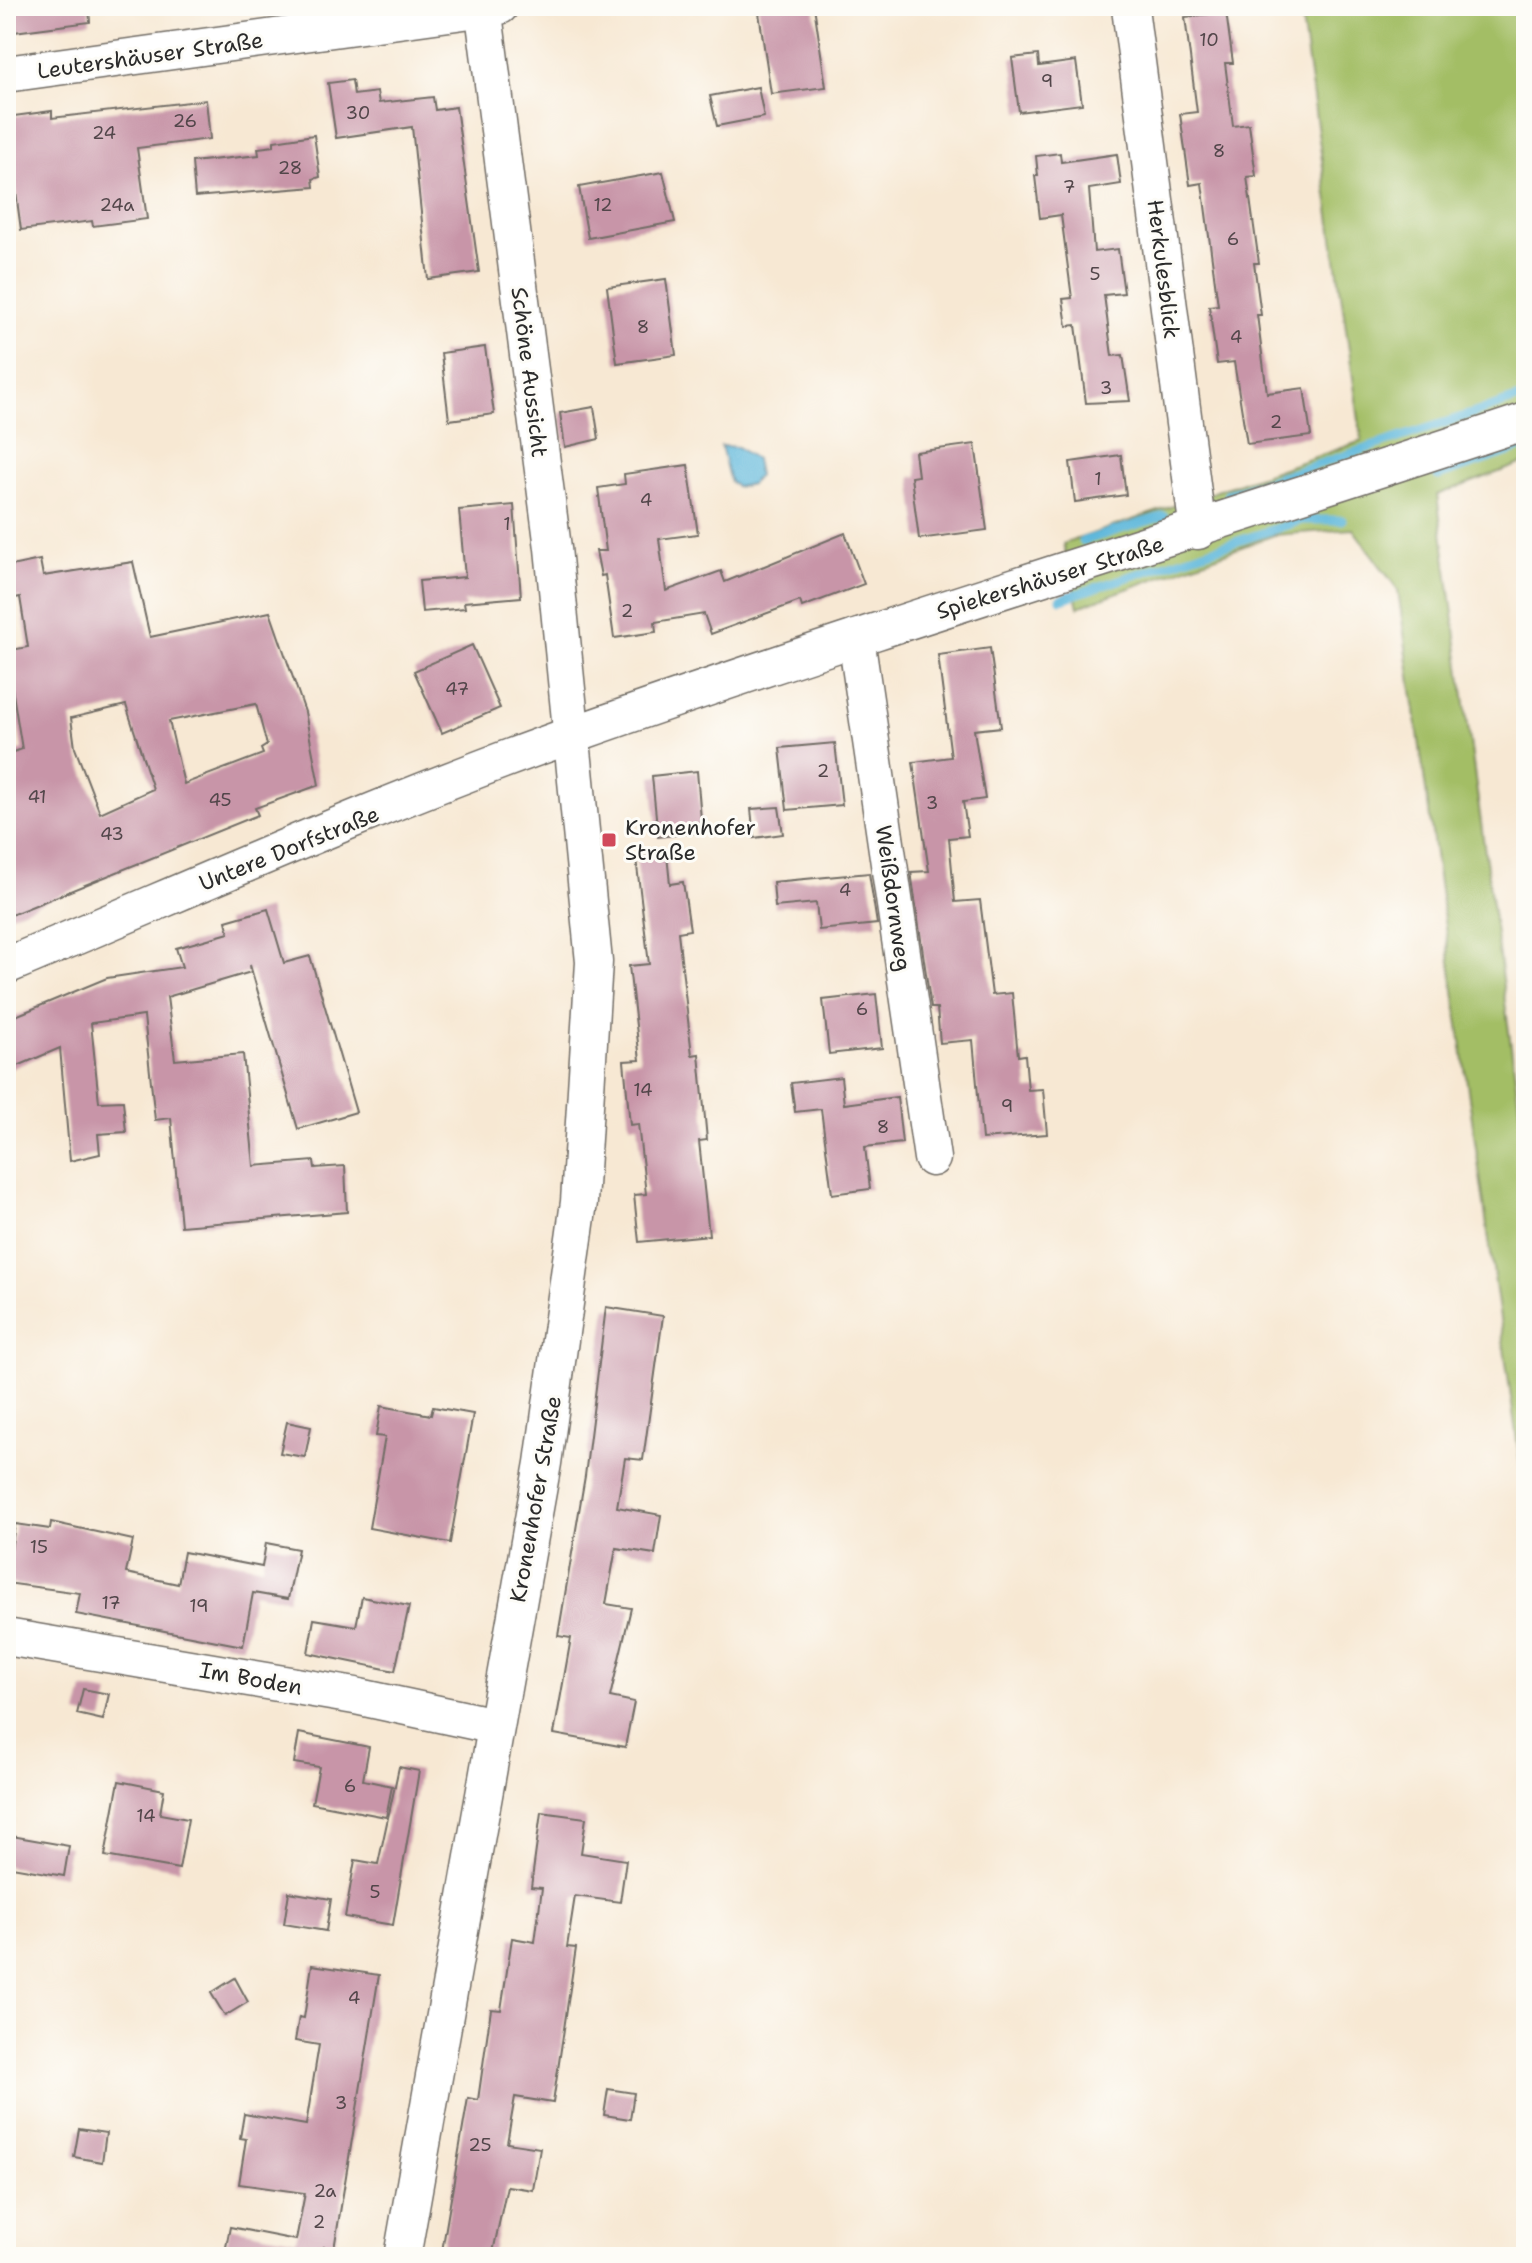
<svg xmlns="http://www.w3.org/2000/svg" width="1532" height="2263" viewBox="0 0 1532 2263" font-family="'Shantell Sans',sans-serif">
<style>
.green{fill:#a3be65;stroke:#677448;stroke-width:2}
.water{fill:#5eb8db;stroke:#447283;stroke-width:2}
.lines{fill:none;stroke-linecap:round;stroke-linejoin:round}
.stream{stroke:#5eb8db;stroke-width:9}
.building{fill:#c895a8;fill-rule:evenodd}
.minor-casing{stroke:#726d66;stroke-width:39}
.minor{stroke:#fff;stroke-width:36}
.poi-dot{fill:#d1495b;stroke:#fdfcf7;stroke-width:3}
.labels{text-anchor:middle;stroke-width:6;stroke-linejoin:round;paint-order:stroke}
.number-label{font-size:18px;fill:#52464a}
.street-label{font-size:22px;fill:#2b2b2b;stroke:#fdfcf7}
.poi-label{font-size:22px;fill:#2b2b2b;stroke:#fdfcf7;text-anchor:start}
</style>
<rect width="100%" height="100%" fill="#fdfcf7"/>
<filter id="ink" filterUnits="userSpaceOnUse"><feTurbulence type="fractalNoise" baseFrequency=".0125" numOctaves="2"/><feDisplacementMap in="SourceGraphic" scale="16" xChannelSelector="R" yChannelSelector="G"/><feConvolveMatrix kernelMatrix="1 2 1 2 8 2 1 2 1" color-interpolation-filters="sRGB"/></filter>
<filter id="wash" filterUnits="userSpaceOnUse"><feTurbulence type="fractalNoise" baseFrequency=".006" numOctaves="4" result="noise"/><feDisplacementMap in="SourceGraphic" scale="32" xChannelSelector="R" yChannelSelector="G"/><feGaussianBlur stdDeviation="1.8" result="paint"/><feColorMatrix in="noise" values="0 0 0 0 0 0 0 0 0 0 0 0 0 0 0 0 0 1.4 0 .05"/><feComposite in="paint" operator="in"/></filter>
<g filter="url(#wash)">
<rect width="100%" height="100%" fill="#f7e8d3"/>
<path class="green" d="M1300 6H1526V462L1437 495 1526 1158V1505L1398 590 1353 529 1274 535 1078 607 1063 544 1362 441Z"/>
<path class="water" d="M721 446 737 447 755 459 758 475 751 484 737 487 730 482Z"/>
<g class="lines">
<g class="stream">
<path d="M1438 476 1526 446"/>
<path d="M1228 494 1526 396"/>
<path d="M1083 541 1164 516"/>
<path d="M1061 599 1302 520H1342"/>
</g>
</g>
<g id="blocks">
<g class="building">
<path d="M6 6H89L90 22 6 33Z"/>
<path d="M758 6H814L826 87 771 94Z"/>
<path d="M1226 12 1233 63H1225L1233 126 1249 124 1256 176 1247 177 1259 263H1254L1261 315H1257L1267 393 1304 388 1311 436 1247 444 1234 362 1217 364 1209 306 1218 305 1202 183 1190 185 1180 114 1197 112 1185 17Z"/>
<path d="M1038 55 1039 66 1076 61 1082 104 1019 112 1012 58Z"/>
<path d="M352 80 354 95 377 92 379 103 433 97 435 110 456 107 479 272 428 279 412 127 336 138 328 83Z"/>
<path d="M758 87 764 117 717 126 710 96Z"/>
<path d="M206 100 210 139 137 148 147 219 93 226 92 221 21 230 6 117 52 111V118Z"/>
<path d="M314 135 320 177 313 179 314 187 195 197 192 162 259 155 258 148 274 146V141Z"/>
<path d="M1060 153 1061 162 1117 154 1121 184 1089 189 1094 252 1118 249 1124 293 1104 295 1112 356 1123 355 1130 401 1086 403 1076 325 1067 326 1063 299 1072 298 1061 215 1040 218 1035 176H1038L1036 156Z"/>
<path d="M663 172 675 222 588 238 579 187Z"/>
<path d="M666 279 676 355 617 363 607 287Z"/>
<path d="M485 347 494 414 449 420 441 353Z"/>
<path d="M594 407 599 439 565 447 560 413Z"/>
<path d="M975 444 987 530 919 539 911 477 918 476 915 452Z"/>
<path d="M1121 455 1126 495 1075 502 1070 462Z"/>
<path d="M688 465 698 534 659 539 666 591 721 571 725 582 845 533 864 584 802 607 800 601 711 634 704 614 655 622 656 632 614 638 605 575 601 576 596 551H606L598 488 625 484 624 474Z"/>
<path d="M514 505 521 597 464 602 465 608 422 612 419 581 465 577 459 510Z"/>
<path d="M40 560 43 576 133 562 150 637 270 612 305 712 319 785 255 808 258 815 6 917V755L22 749 6 651 28 647 20 597 6 600V567ZM256 704 267 745 261 749 263 754 184 784 169 721ZM126 705 153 789 100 813 75 748 71 718Z"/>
<path d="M472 645 500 708 442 733 414 671Z"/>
<path d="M990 648 1001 727 974 730 985 799 963 802 968 836 949 838 955 902 980 900 992 995 1012 993 1018 1056 1025 1055 1028 1090 1043 1089 1047 1134 982 1139 973 1040 940 1043 937 1008H931L911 872 929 871 913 762 951 757 938 655Z"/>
<path d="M835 743 842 805 787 810 780 748Z"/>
<path d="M697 771 702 832 658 837 652 776Z"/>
<path d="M779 807 783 834 754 838 751 809Z"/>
<path d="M667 855 670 884 683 882 690 930 678 932 692 1055 699 1054 707 1140 699 1141 709 1235 639 1242 634 1195 646 1194 638 1124 630 1125 624 1061 640 1060 629 966 649 964 636 858Z"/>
<path d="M869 873 877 924 819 930 816 903 775 907 773 882Z"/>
<path d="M268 909 284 963 310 956 356 1112 298 1129 250 965 251 972 167 997 175 1060 243 1054 254 1166 314 1161 315 1168 345 1166 347 1212 181 1226 171 1118 155 1120 144 1016 91 1023 99 1102 123 1101 126 1132 98 1134 100 1154 70 1161 60 1048 6 1071V1020L107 978 182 967 176 948 229 933 226 921Z"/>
<path d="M876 994 882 1048 829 1054 823 1000Z"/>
<path d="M841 1077 844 1104 897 1097 902 1143 865 1147 870 1189 832 1194 821 1109 795 1112 791 1083Z"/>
<path d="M606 1307 663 1316 643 1460 625 1458 617 1507 661 1515 655 1554 616 1548 606 1604 631 1608 610 1697 634 1702 625 1747 554 1734 571 1638 558 1636 585 1476Z"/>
<path d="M381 1406 431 1415 433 1407 473 1414 450 1543 369 1528 385 1437 376 1436Z"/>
<path d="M287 1422 311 1427 305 1457 280 1453Z"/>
<path d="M51 1522 133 1540 126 1573 178 1584 184 1552 262 1567 266 1543 298 1549 288 1599 253 1593 243 1646 76 1614 80 1593 6 1583 15 1524 50 1529Z"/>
<path d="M362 1597 409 1606 395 1671 308 1653 314 1619 356 1626Z"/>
<path d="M83 1689 109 1694 103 1720 77 1714Z"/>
<path d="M299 1733 369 1747 363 1780 392 1786 386 1817 312 1803 319 1767 294 1763Z"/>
<path d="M399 1767 419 1771 393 1925 345 1917 355 1860 378 1864Z"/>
<path d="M119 1781 164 1790 160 1814 188 1819 179 1869 105 1856Z"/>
<path d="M541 1812 586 1818 581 1853 626 1860 620 1902 575 1896 567 1947 576 1948 553 2103 515 2097 507 2143 540 2148 533 2190 507 2186 492 2257H441L468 2098 478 2100 491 2009 501 2010 512 1938 535 1942 542 1888 531 1887Z"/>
<path d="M6 1835 69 1846 64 1876 6 1866Z"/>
<path d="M289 1892 331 1899 326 1931 284 1924Z"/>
<path d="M312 1965 379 1975 334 2249 324 2247 321 2257H224L230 2227 296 2240 305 2193 239 2184 246 2139 240 2138 244 2114 306 2125 319 2045 295 2041 299 2017 304 2018Z"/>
<path d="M235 1978 248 2002 225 2016 211 1993Z"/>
<path d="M608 2089 634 2093 630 2119 604 2115Z"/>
<path d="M79 2129 106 2133 102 2162 74 2157Z"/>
</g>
</g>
</g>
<g filter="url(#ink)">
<use href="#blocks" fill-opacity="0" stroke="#726d66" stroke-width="2"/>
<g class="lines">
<g class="minor-casing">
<g id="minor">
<path d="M1130 8 1198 531"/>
<path d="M6 74 500 6"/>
<path d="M856 638 932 1158"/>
<path d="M6 966C195 887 384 801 577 733 891 622 1210 526 1526 421"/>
<path d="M6 1637 355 1696 495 1726"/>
<path d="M402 2257 543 1463 579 1202 594 962 553 548 483 6"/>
</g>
</g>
<use href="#minor" class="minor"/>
</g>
</g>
<rect class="poi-dot" x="601" y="832" width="16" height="16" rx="4"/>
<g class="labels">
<g class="number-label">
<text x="1209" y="46">10</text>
<text x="1047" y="87">9</text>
<text x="358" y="119">30</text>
<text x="185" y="127">26</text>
<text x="104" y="139">24</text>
<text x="1219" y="157">8</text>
<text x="290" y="174">28</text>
<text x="1069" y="193">7</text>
<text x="117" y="211">24a</text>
<text x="603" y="211">12</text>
<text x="1233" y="245">6</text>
<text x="1095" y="280">5</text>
<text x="643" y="333">8</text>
<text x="1236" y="343">4</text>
<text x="1106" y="394">3</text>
<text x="1276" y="428">2</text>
<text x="1098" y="485">1</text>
<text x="646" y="506">4</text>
<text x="507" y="530">1</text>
<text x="627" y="617">2</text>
<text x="457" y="695">47</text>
<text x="823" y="777">2</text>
<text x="37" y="803">41</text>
<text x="220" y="806">45</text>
<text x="932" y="809">3</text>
<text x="112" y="840">43</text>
<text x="845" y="896">4</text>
<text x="862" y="1015">6</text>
<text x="643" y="1096">14</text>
<text x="1007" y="1112">9</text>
<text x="883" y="1133">8</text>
<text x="39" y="1553">15</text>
<text x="111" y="1609">17</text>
<text x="199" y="1612">19</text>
<text x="350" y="1792">6</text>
<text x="146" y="1822">14</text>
<text x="375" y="1898">5</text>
<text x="354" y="2004">4</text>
<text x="341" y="2109">3</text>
<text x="480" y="2151">25</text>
<text x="325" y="2197">2a</text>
<text x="319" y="2228">2</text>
</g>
<g class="street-label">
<text transform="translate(150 55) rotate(-8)" y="8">Leutershäuser Straße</text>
<text transform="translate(1164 269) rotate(83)" y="8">Herkulesblick</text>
<text transform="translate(530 372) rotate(83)" y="8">Schöne Aussicht</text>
<text transform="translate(1050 577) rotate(-17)" y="8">Spiekershäuser Straße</text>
<text transform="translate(289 848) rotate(-22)" y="8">Untere Dorfstraße</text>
<text transform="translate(894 898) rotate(82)" y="8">Weißdornweg</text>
<text transform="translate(535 1499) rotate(-80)" y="8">Kronenhofer Straße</text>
<text transform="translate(251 1678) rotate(10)" y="8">Im Boden</text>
</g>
<g class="poi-label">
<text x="625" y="835">Kronenhofer<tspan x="625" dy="25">Straße</tspan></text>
</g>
</g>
<rect width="1532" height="2263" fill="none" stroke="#fdfcf7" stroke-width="32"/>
</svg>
